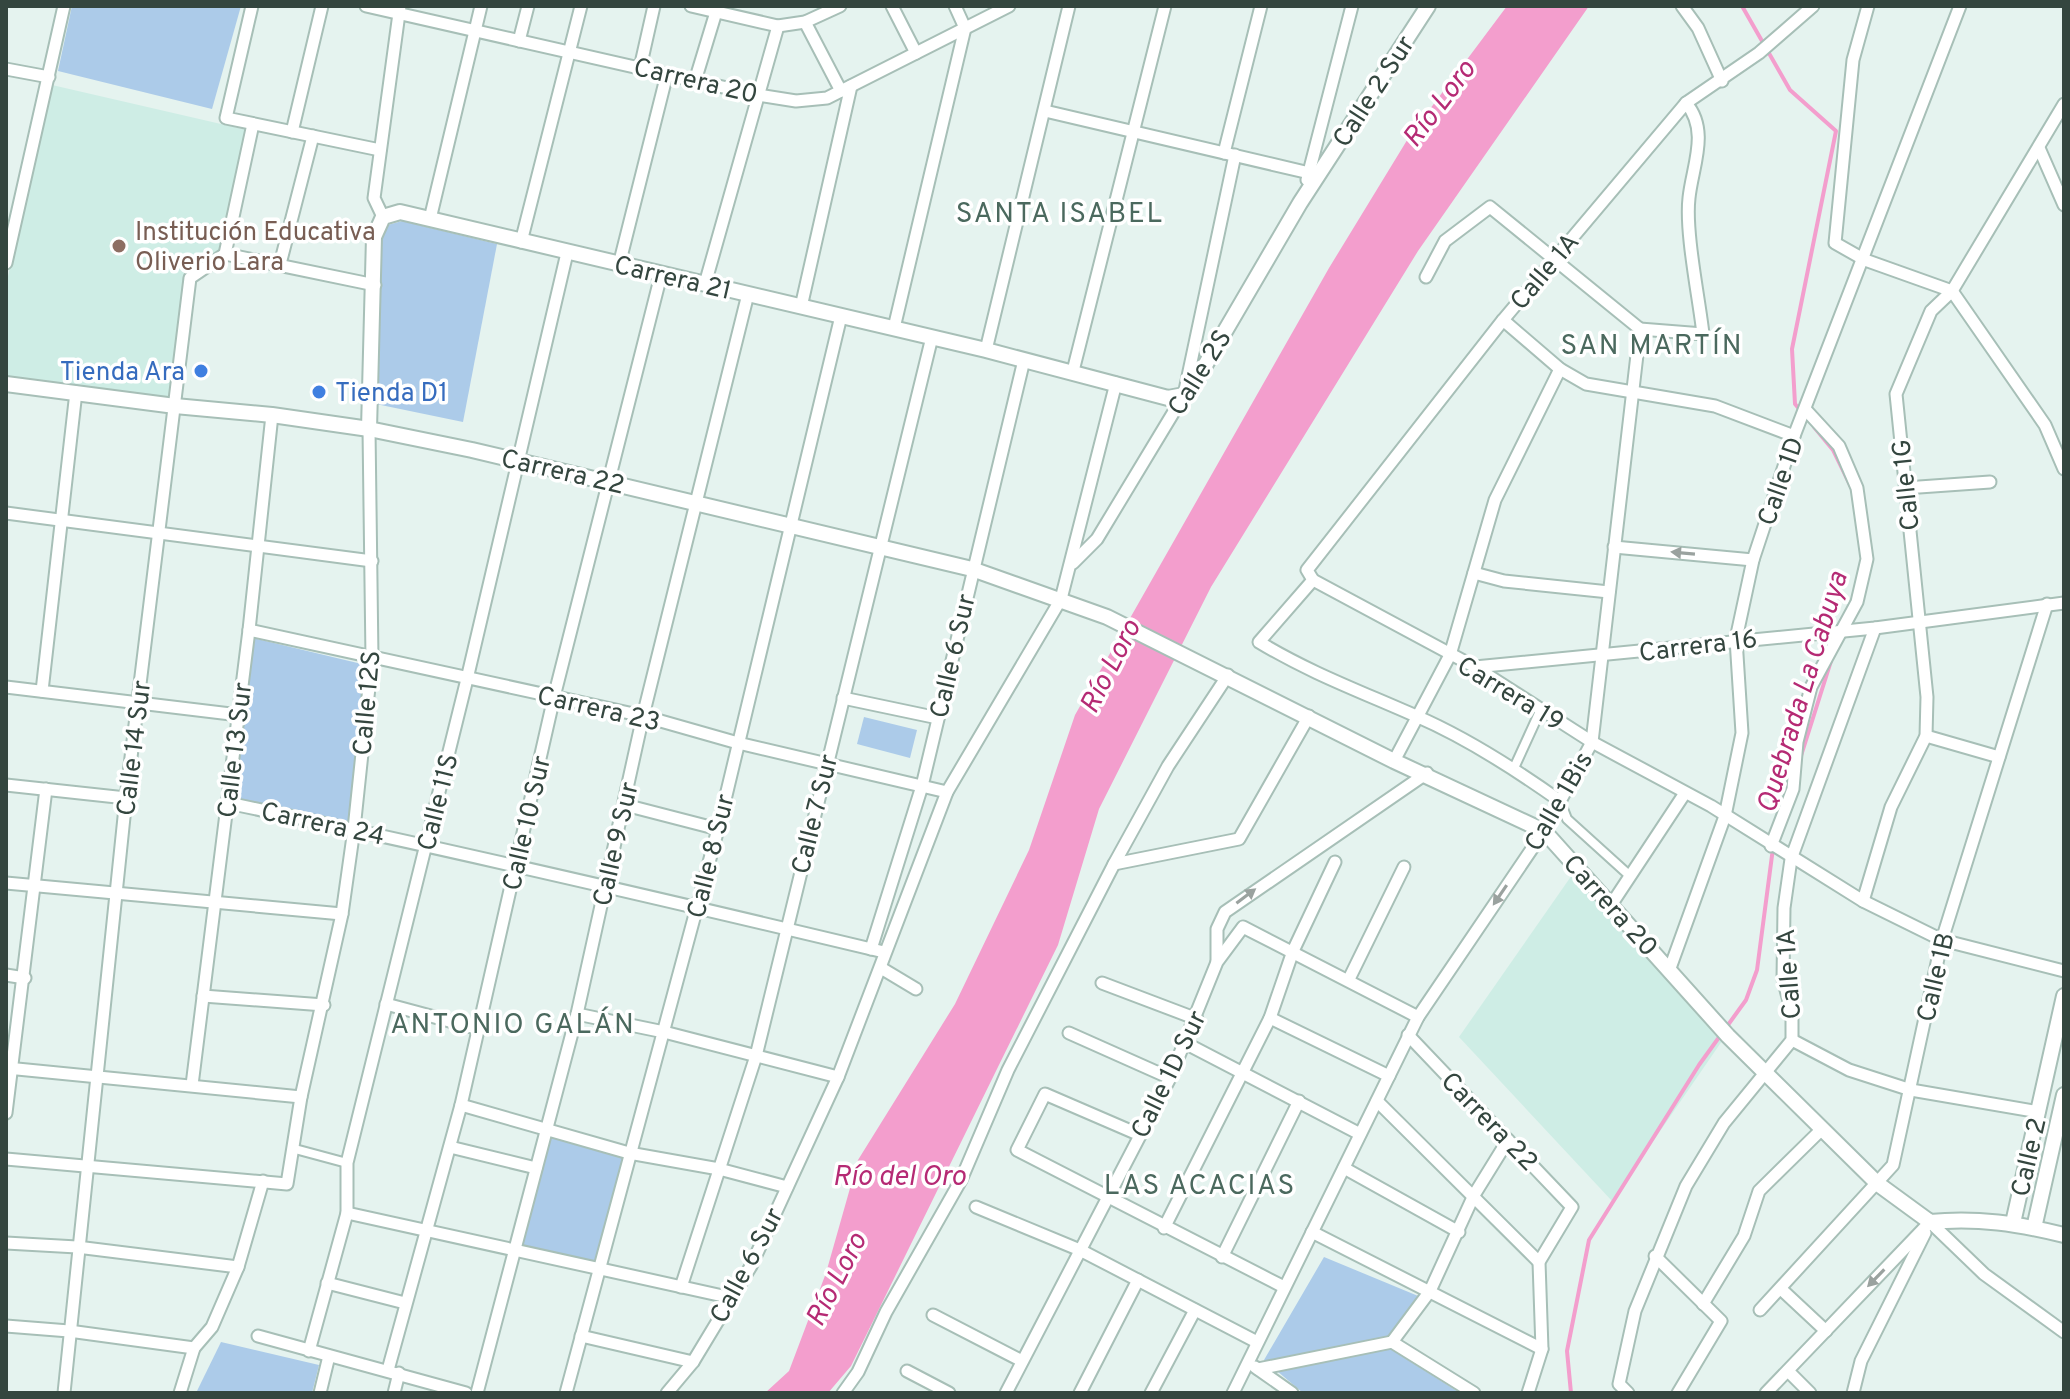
<svg xmlns="http://www.w3.org/2000/svg" width="2070" height="1399" viewBox="0 0 2070 1399" font-family="Overpass,sans-serif">
<style>
.education{fill:#ceede5}
.green{fill:#accbe9}
.water{fill:#f39ecd}
.lines{fill:none;stroke-linecap:round;stroke-linejoin:round}
.stream{stroke:#f39ecd;stroke-width:4}
.pedestrian-casing{stroke:#a7bfb7;stroke-width:12}
.minor-casing{stroke:#a7bfb7;stroke-width:15}
.tertiary-casing{stroke:#a7bfb7;stroke-width:18}
.pedestrian{stroke:#fff;stroke-width:8}
.minor{stroke:#fff;stroke-width:11}
.tertiary{stroke:#fff;stroke-width:14}
.oneway{fill:#9aa29f}
.education-dot{fill:#8d6e63;stroke:#fff;stroke-width:3}
.shop-dot{fill:#3f7fe0;stroke:#fff;stroke-width:3}
.labels{text-anchor:middle;stroke-width:7;stroke-linejoin:round;paint-order:stroke}
.street-label{font-size:26px;fill:#34463f;stroke:#fff}
.education-label{font-size:26px;fill:#785e54;stroke:#fff;text-anchor:start}
.shop-label{font-size:26px;fill:#366cbe;stroke:#fff;text-anchor:end}
.water-label{font-size:28px;font-style:italic;fill:#b52a74;stroke:#fff}
.neighbourhood-label{font-size:28px;letter-spacing:2px;fill:#4b695e;stroke:#fff}
</style>
<rect width="100%" height="100%" fill="#e5f3ef"/>
<g class="education">
<path d="M52 85 247 130 221 254 188 277 173 400 6 378V285Z"/>
<path d="M1572 875 1722 1041 1612 1201 1459 1037Z"/>
</g>
<g class="green">
<path d="M72 6H241L212 109 58 71Z"/>
<path d="M402 221 497 244 463 422 376 404 381 242 388 225Z"/>
<path d="M253 638 366 665 350 822 233 797Z"/>
<path d="M864 717 917 730 910 758 857 744Z"/>
<path d="M547 1129 629 1153 598 1269 515 1252Z"/>
<path d="M1324 1257 1423 1298 1381 1343 1460 1393H1303L1264 1360Z"/>
<path d="M221 1342 319 1365 312 1393H196Z"/>
</g>
<path class="water" d="M1507 6H1589L1418 251 1211 587 1099 809 1058 945 851 1366 828 1393H765L789 1371 826 1273 858 1160 955 1004 1029 850 1075 715 1329 268 1409 137Z"/>
<g class="lines">
<g class="stream">
<path d="M1742 6 1790 90 1836 131 1792 349 1795 404 1801 411"/>
<path d="M1814 427 1833 450 1851 487"/>
<path d="M1800 759 1831 661"/>
<path d="M1571 1393 1567 1351 1589 1240 1699 1065 1746 1000 1757 970 1773 848"/>
</g>
<g class="pedestrian-casing">
<g id="pedestrian">
<path d="M1514 768 1541 709"/>
<path d="M1560 801 1567 819 1630 876"/>
<path d="M295 1149 347 1163"/>
</g>
</g>
<g class="minor-casing">
<g id="minor">
<path d="M252 6 226 118 380 150"/>
<path d="M366 6 758 95 796 101 827 98 1009 6"/>
<path d="M691 6 778 26 805 22 840 6"/>
<path d="M892 6 916 53"/>
<path d="M1682 6 1698 28 1722 81"/>
<path d="M1813 6 1759 53 1686 103 1503 320 1307 570 1313 580 1475 667 1592 742 1711 806 1863 901 1942 940 2064 971"/>
<path d="M1868 6 1853 60 1835 243 1865 260 1952 291 2045 425 2064 469"/>
<path d="M805 22 841 91"/>
<path d="M519 41 528 6"/>
<path d="M640 68 654 6"/>
<path d="M6 69 49 77"/>
<path d="M695 81 716 12"/>
<path d="M1045 111 1318 175"/>
<path d="M292 132 322 6"/>
<path d="M2039 148 2064 205"/>
<path d="M1224 153 1261 6"/>
<path d="M1307 180 1352 6"/>
<path d="M383 217 374 198 400 6"/>
<path d="M430 219 481 6"/>
<path d="M521 242 581 6"/>
<path d="M225 254 375 285"/>
<path d="M6 263 64 6"/>
<path d="M280 264 313 136"/>
<path d="M619 265 667 74"/>
<path d="M1426 277 1445 241 1490 207 1640 329"/>
<path d="M705 284 778 26"/>
<path d="M801 307 851 86"/>
<path d="M1503 320 1560 369 1586 384 1715 406 1794 436"/>
<path d="M894 328 965 28 955 6"/>
<path d="M1640 329 1703 334C1699 298 1685 232 1689 198 1692 167 1710 131 1686 103"/>
<path d="M986 350 1069 6"/>
<path d="M1073 371 1165 6"/>
<path d="M1905 488 1990 482"/>
<path d="M6 513 372 561"/>
<path d="M1614 547 1753 560"/>
<path d="M1073 563 1097 539 1184 395 1235 155"/>
<path d="M1474 573 1504 581 1609 592"/>
<path d="M1313 580 1259 642C1310 673 1362 692 1416 716 1467 738 1515 769 1560 801"/>
<path d="M249 630 643 716 738 743 947 792"/>
<path d="M1475 667 1875 628 2064 603"/>
<path d="M6 687 239 715"/>
<path d="M42 691 76 392"/>
<path d="M843 698 938 718"/>
<path d="M1926 736 1999 757"/>
<path d="M1394 761 1450 655 1495 500 1560 369"/>
<path d="M6 785 126 798"/>
<path d="M228 803C448 849 666 900 884 952"/>
<path d="M625 805 718 829"/>
<path d="M1771 846 1793 789 1797 742 1811 687 1857 602 1867 559 1857 488 1839 446 1805 409"/>
<path d="M1114 864 1239 839 1309 716"/>
<path d="M6 883 342 914"/>
<path d="M1863 901 1891 807 1926 736 1927 697 1896 394 1931 311 1952 291 2064 104"/>
<path d="M1611 905 1685 793"/>
<path d="M871 949 922 786 1024 360"/>
<path d="M1217 961V929L1225 912 1427 773"/>
<path d="M881 968 916 989"/>
<path d="M1669 971 1725 816 1742 733 1736 639 1753 560 1794 436 1960 6"/>
<path d="M6 975 25 978"/>
<path d="M1349 979 1404 867"/>
<path d="M1102 983 1197 1019"/>
<path d="M203 996 324 1005"/>
<path d="M386 1004 479 1029"/>
<path d="M577 1014 664 1032 838 1077"/>
<path d="M1270 1018 1389 1076"/>
<path d="M1069 1033 1170 1078"/>
<path d="M1408 1035 1572 1207 1539 1262 1542 1349 1528 1393"/>
<path d="M1792 1040 1849 1070 1911 1090 2039 1112"/>
<path d="M1185 1043 1360 1134"/>
<path d="M7 1068 301 1097"/>
<path d="M192 1085 249 630 272 415"/>
<path d="M1377 1101 1539 1262"/>
<path d="M461 1105 629 1153 719 1169 787 1187"/>
<path d="M6 1113 46 789"/>
<path d="M1140 1135 1045 1094 1017 1150 1284 1287"/>
<path d="M450 1147 536 1168"/>
<path d="M6 1159 287 1184 301 1097 342 914 354 829 372 659 369 429"/>
<path d="M1344 1168 1459 1232"/>
<path d="M976 1207 1080 1250 1257 1342"/>
<path d="M347 1213 732 1298"/>
<path d="M1930 1222 1984 1274 2064 1332"/>
<path d="M1164 1228 1270 1018 1293 951 1335 862"/>
<path d="M1312 1232 1542 1349"/>
<path d="M6 1243 77 1247 238 1267"/>
<path d="M1655 1256 1721 1321 1678 1393"/>
<path d="M1222 1257 1299 1101"/>
<path d="M327 1283 405 1303"/>
<path d="M681 1287 756 1056 932 337"/>
<path d="M1781 1289 1826 1331"/>
<path d="M1703 1304 1744 1236 1759 1191 1822 1129"/>
<path d="M1760 1310 1893 1165 1942 940 2047 604"/>
<path d="M933 1315 1022 1361"/>
<path d="M6 1326 69 1331 194 1348"/>
<path d="M258 1336 466 1393"/>
<path d="M581 1336 693 1362"/>
<path d="M1392 1342 1430 1291 1474 1195 1508 1140"/>
<path d="M1392 1342 1474 1393"/>
<path d="M309 1351 347 1213V1163L467 679 567 253"/>
<path d="M1255 1367 1292 1393"/>
<path d="M1258 1369 1392 1342"/>
<path d="M388 1370 461 1105 554 697 661 275"/>
<path d="M907 1371 949 1393"/>
<path d="M1788 1371 1810 1393"/>
<path d="M64 1393 126 798 190 278 225 254 253 124"/>
<path d="M180 1393 194 1348 212 1327 238 1267 263 1181"/>
<path d="M320 1393 329 1356"/>
<path d="M394 1393 399 1373"/>
<path d="M477 1393 577 1014 643 716 748 294"/>
<path d="M566 1393 718 829 841 316"/>
<path d="M667 1393 693 1362 751 1266 838 1077 947 792 1061 599 1116 383"/>
<path d="M843 1393 858 1372 886 1312 961 1180 1008 1070 1114 864 1168 766 1228 675"/>
<path d="M1006 1393 1170 1078 1217 962 1243 927 1418 1017"/>
<path d="M1080 1393 1138 1280"/>
<path d="M1151 1393 1195 1310"/>
<path d="M1233 1393 1418 1017 1544 831 1592 742 1640 329"/>
<path d="M1628 1393 1619 1384 1635 1311 1686 1186 1724 1123 1792 1040V1012L1783 979 1784 908 1791 859 1875 628"/>
<path d="M1766 1393 1930 1222"/>
<path d="M1853 1393 1861 1361 1925 1233"/>
</g>
</g>
<g class="tertiary-casing">
<g id="tertiary">
<path d="M6 384 175 406 272 415 369 429 472 450 972 569 1107 617 1394 761 1544 831 1728 1036 1878 1184 1930 1222C1977 1217 2019 1224 2064 1235"/>
<path d="M369 429 374 237 383 217 400 212 986 350 1168 398 1184 395 1193 386 1300 203 1428 6"/>
<path d="M2013 1223 2064 996"/>
<path d="M2034 1228 2064 1095"/>
</g>
</g>
<use href="#pedestrian" class="pedestrian"/>
<use href="#minor" class="minor"/>
<use href="#tertiary" class="tertiary"/>
</g>
<defs><path id="oneway-solid" d="M-6-.8H1V-3.2L6.5 0L1 3.2V.8H-6Z" transform="scale(2)"/></defs>
<g class="oneway">
<use href="#oneway-solid" transform="translate(1683 553) rotate(-175)"/>
<use href="#oneway-solid" transform="translate(1500 895) rotate(124)"/>
<use href="#oneway-solid" transform="translate(1246 896) rotate(-37)"/>
<use href="#oneway-solid" transform="translate(1876 1278) rotate(134)"/>
</g>
<circle class="education-dot" cx="119" cy="246" r="8"/>
<g class="shop-dot">
<circle cx="201" cy="371" r="8"/>
<circle cx="319" cy="392" r="8"/>
</g>
<g class="labels">
<g class="street-label">
<text transform="translate(696 80) rotate(13)" y="9">Carrera 20</text>
<text transform="translate(1373 91) rotate(-57)" y="9">Calle 2 Sur</text>
<text transform="translate(1544 271) rotate(-50)" y="9">Calle 1A</text>
<text transform="translate(673 277) rotate(13)" y="9">Carrera 21</text>
<text transform="translate(1199 372) rotate(-58)" y="9">Calle 2S</text>
<text transform="translate(563 471) rotate(13)" y="9">Carrera 22</text>
<text transform="translate(1780 481) rotate(-71)" y="9">Calle 1D</text>
<text transform="translate(1905 485) rotate(-96)" y="9">Calle 1G</text>
<text transform="translate(1698 645) rotate(-7)" y="9">Carrera 16</text>
<text transform="translate(952 656) rotate(-77)" y="9">Calle 6 Sur</text>
<text transform="translate(1511 693) rotate(31)" y="9">Carrera 19</text>
<text transform="translate(366 703) rotate(-85)" y="9">Calle 12S</text>
<text transform="translate(599 708) rotate(13)" y="9">Carrera 23</text>
<text transform="translate(133 748) rotate(-83)" y="9">Calle 14 Sur</text>
<text transform="translate(234 750) rotate(-83)" y="9">Calle 13 Sur</text>
<text transform="translate(1558 801) rotate(-60)" y="9">Calle 1Bis</text>
<text transform="translate(437 802) rotate(-76)" y="9">Calle 11S</text>
<text transform="translate(814 814) rotate(-76)" y="9">Calle 7 Sur</text>
<text transform="translate(323 823) rotate(12)" y="9">Carrera 24</text>
<text transform="translate(526 823) rotate(-77)" y="9">Calle 10 Sur</text>
<text transform="translate(615 844) rotate(-77)" y="9">Calle 9 Sur</text>
<text transform="translate(710 856) rotate(-76)" y="9">Calle 8 Sur</text>
<text transform="translate(1611 905) rotate(48)" y="9">Carrera 20</text>
<text transform="translate(1788 974) rotate(-94)" y="9">Calle 1A</text>
<text transform="translate(1935 977) rotate(-77)" y="9">Calle 1B</text>
<text transform="translate(1168 1074) rotate(-64)" y="9">Calle 1D Sur</text>
<text transform="translate(1490 1121) rotate(46)" y="9">Carrera 22</text>
<text transform="translate(2028 1157) rotate(-77)" y="9">Calle 2</text>
<text transform="translate(746 1265) rotate(-62)" y="9">Calle 6 Sur</text>
</g>
<g class="education-label">
<text x="135" y="240">Institución Educativa<tspan x="135" dy="30">Oliverio Lara</tspan></text>
</g>
<g class="shop-label">
<text x="185" y="380">Tienda Ara</text>
<text x="335" y="401" text-anchor="start">Tienda D1</text>
</g>
<g class="water-label">
<text transform="translate(1438 103) rotate(-53)" y="10">Río Loro</text>
<text transform="translate(1109 666) rotate(-63)" y="10">Río Loro</text>
<text transform="translate(1801 692) rotate(-73)" y="10">Quebrada La Cabuya</text>
<text x="899" y="1185">Río del Oro</text>
<text transform="translate(835 1279) rotate(-63)" y="10">Río Loro</text>
</g>
<g class="neighbourhood-label">
<text x="1060" y="222">SANTA ISABEL</text>
<text x="1652" y="354">SAN MARTÍN</text>
<text x="513" y="1033">ANTONIO GALÁN</text>
<text x="1200" y="1194">LAS ACACIAS</text>
</g>
</g>
<rect width="2070" height="1399" fill="none" stroke="#34463f" stroke-width="16"/>
</svg>
